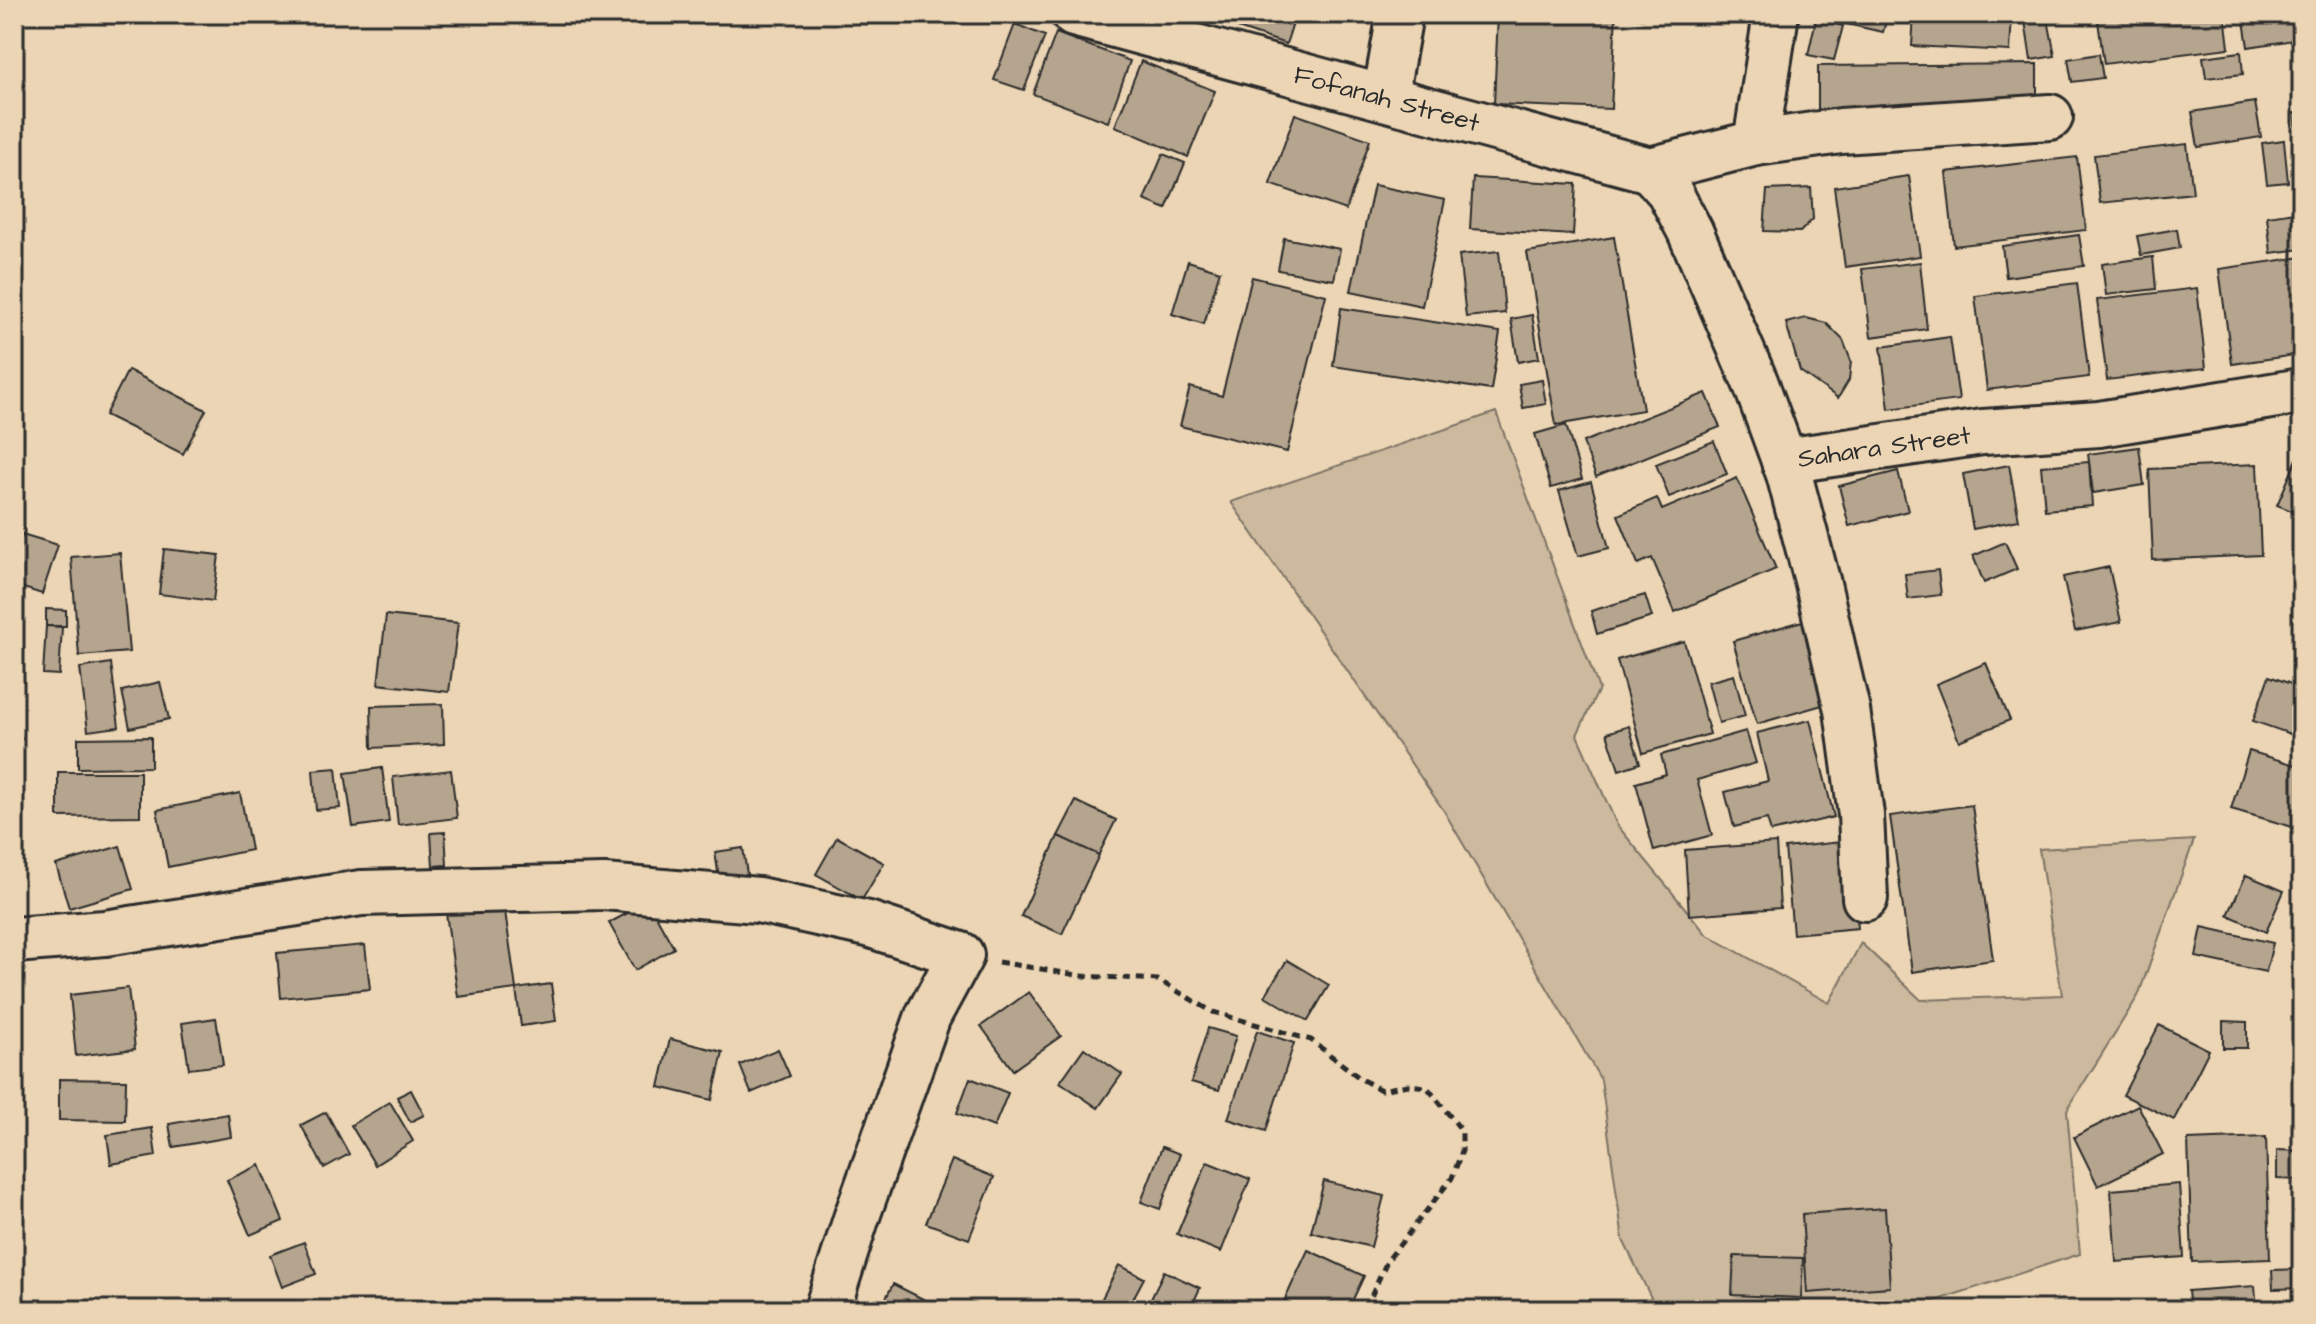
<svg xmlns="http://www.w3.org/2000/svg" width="2316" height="1324" viewBox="0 0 2316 1324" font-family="'Architects Daughter',sans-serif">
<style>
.green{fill:#ccb99e;stroke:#7c7264;stroke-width:2}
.building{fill:#b6a58e;stroke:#2b2b2b;stroke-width:2}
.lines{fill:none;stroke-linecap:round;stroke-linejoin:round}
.minor-casing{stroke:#2b2b2b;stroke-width:50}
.path{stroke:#2b2b2b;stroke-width:5;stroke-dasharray:8 6;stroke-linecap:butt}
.minor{stroke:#ebd5b4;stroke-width:44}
.labels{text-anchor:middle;stroke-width:6;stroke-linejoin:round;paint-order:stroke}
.street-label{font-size:26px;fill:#2b2b2b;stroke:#ebd5b4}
</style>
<rect width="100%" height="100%" fill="#ebd5b4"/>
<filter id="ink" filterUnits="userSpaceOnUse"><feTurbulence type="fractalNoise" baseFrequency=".0125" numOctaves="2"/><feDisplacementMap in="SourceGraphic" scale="16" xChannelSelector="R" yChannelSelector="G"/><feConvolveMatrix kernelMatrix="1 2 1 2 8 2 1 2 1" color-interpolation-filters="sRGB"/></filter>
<g filter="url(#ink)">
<path class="green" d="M1496 412 1599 689 1577 735 1617 825 1706 934 1829 1003 1861 943 1921 1000 2062 995 2039 849 2194 840 2138 996 2067 1110 2080 1254 1919 1306 1920 1310H1657L1623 1240 1601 1080 1444 811 1231 502Z"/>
<g class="building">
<path d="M1242 14H1296L1286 44 1238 28Z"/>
<path d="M1498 14H1616L1611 109 1494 104Z"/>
<path d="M1636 14H1694L1693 21 1636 17Z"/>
<path d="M1829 14H1888L1883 32 1828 20Z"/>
<path d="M1914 14H2012L2010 51 1912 46Z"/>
<path d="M2024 14H2047L2055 56 2031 60Z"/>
<path d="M2097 14H2225L2229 48 2104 64Z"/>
<path d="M2243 14H2297L2300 39 2248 47Z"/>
<path d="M1816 19 1843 26 1834 60 1808 55Z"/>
<path d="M1015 24 1045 36 1024 90 994 80Z"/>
<path d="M1056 33 1130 61 1108 122 1033 94Z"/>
<path d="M2241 52 2243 74 2206 78 2203 57Z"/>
<path d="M2099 54 2103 78 2072 82 2068 59Z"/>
<path d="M1141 61 1215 91 1188 157 1115 126Z"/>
<path d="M2037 64V112L1818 114V66Z"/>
<path d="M2255 102 2261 137 2198 147 2192 112Z"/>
<path d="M2302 112V177L2294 113Z"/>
<path d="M1295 114 1370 140 1346 210 1270 184Z"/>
<path d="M2284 140 2288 182 2267 184 2262 143Z"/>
<path d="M2187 144 2193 193 2100 203 2094 155Z"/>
<path d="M1163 154 1185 163 1166 209 1144 200Z"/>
<path d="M2077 157 2086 230 1954 246 1946 172Z"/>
<path d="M1909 176 1920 256 1845 267 1834 187Z"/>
<path d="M1473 178 1576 184 1573 235 1470 229Z"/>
<path d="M1374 185 1445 200 1422 306 1351 291Z"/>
<path d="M1811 188 1813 219 1800 232 1764 231 1767 190Z"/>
<path d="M2302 211V249L2271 253 2267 216Z"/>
<path d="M2177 229 2180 248 2141 255 2137 236Z"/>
<path d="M2079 235 2084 266 2006 277 2002 246Z"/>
<path d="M1614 237 1643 410 1556 425 1527 252Z"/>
<path d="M1284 238 1340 249 1334 280 1278 270Z"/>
<path d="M1499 251 1505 313 1466 317 1459 255Z"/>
<path d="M2153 257 2156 289 2106 295 2102 264Z"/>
<path d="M2302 257V354L2232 364 2219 269Z"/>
<path d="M1188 261 1220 271 1204 324 1172 314Z"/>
<path d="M1920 262 1927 329 1871 337 1862 269Z"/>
<path d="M1252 277 1326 295 1287 452 1180 426 1190 387 1222 396Z"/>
<path d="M2077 283 2089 377 1987 390 1975 296Z"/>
<path d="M2197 288 2206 368 2107 380 2097 300Z"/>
<path d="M1341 308 1500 332 1491 390 1333 366Z"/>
<path d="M1532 315 1539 358 1518 362 1511 319Z"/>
<path d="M1806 318 1826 323 1843 340 1851 361 1849 380 1838 398 1800 371 1786 323Z"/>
<path d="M1950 337 1959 400 1889 409 1881 347Z"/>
<path d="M128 370 206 410 183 454 105 415Z"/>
<path d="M1542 380 1546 404 1523 408 1519 384Z"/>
<path d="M1706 393 1720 427 1596 477 1583 442Z"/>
<path d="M1566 425 1582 479 1551 488 1535 434Z"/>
<path d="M1714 441 1727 474 1669 497 1656 464Z"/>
<path d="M2139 447 2144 485 2093 493 2088 454Z"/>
<path d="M2297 459 2302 461V515L2277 505Z"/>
<path d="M2089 462 2092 506 2045 510 2041 466Z"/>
<path d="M2257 464 2261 555 2153 560 2149 469Z"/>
<path d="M2009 465 2019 520 1973 529 1963 474Z"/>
<path d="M1898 471 1908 511 1849 526 1839 486Z"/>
<path d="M1737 478 1776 569 1675 612 1652 558 1638 564 1618 515 1657 498 1662 510Z"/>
<path d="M1591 482 1609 548 1578 556 1559 491Z"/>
<path d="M22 534 58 545 42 594 14 585V560Z"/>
<path d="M2005 542 2017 569 1984 583 1973 556Z"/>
<path d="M164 549 219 555 213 601 159 594Z"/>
<path d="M120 553 129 652 79 656 71 557Z"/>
<path d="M2109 567 2121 622 2075 631 2063 577Z"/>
<path d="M1938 570 1941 595 1908 599 1905 574Z"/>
<path d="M1645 595 1652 617 1597 634 1591 611Z"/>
<path d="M46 609 66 610V626H46Z"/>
<path d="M386 615 458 623 449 692 378 684Z"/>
<path d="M1806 620 1829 703 1757 724 1733 641Z"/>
<path d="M46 626 62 627 59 675 43 674Z"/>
<path d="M1684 641 1710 734 1643 753 1617 660Z"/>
<path d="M111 663 119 727 88 731 80 668Z"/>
<path d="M1986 663 2010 720 1959 741 1936 684Z"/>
<path d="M1734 675 1745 716 1719 723 1708 682Z"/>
<path d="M2269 676 2302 688V738L2253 721Z"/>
<path d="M160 682 169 719 130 728 122 691Z"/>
<path d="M443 704 444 744 372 748 371 706Z"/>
<path d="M14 715 22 739 14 742Z"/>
<path d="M1810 720 1834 817 1771 832 1767 819 1734 827 1725 792 1768 781 1757 733Z"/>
<path d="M1629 726 1640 763 1619 770 1607 733Z"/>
<path d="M1746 731 1756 763 1697 780 1712 835 1654 851 1636 783 1666 774 1661 755Z"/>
<path d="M151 737V767L78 768V738Z"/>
<path d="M2249 751 2302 767V806L2296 828 2231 809Z"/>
<path d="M336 768 340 808 316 810 313 770Z"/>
<path d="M382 768 389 822 353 827 345 773Z"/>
<path d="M451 770 457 818 398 825 393 777Z"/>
<path d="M58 772H140V816L58 817Z"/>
<path d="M240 793 251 850 168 867 157 810Z"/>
<path d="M1076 801 1116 820 1098 856 1058 836Z"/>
<path d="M1972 805 1993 960 1912 972 1890 816Z"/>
<path d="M445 832 447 865 433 866 431 833Z"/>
<path d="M1058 836 1099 855 1062 934 1021 916Z"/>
<path d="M837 837 884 863 862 900 816 874Z"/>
<path d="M1850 841 1858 928 1793 934 1785 848Z"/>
<path d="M1776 843 1780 908 1689 915 1685 850Z"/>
<path d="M120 846 133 889 69 908 56 865Z"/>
<path d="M743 848 749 887 721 891 715 852Z"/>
<path d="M2246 875 2284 891 2266 932 2228 915Z"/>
<path d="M503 897 516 989 458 997 445 906Z"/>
<path d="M648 902 674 948 635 970 609 923Z"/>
<path d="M2202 927 2273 943 2266 972 2196 957Z"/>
<path d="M365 945 370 989 281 998 277 953Z"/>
<path d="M1287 960 1329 985 1308 1021 1265 996Z"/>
<path d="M551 984 556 1021 521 1026 516 989Z"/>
<path d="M128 988 135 1049 76 1056 70 995Z"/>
<path d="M1029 992 1061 1036 1013 1070 981 1026Z"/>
<path d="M216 1018 223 1065 189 1069 182 1023Z"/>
<path d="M2223 1021 2247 1022V1048H2223Z"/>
<path d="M2159 1025 2209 1050 2174 1120 2123 1095Z"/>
<path d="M1208 1028 1236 1036 1219 1090 1191 1082Z"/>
<path d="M1257 1031 1294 1043 1266 1131 1228 1119Z"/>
<path d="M670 1039 723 1052 712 1100 659 1087Z"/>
<path d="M1084 1048 1122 1074 1098 1108 1060 1082Z"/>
<path d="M778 1049 790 1076 751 1093 740 1065Z"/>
<path d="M970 1078 1008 1093 994 1127 957 1113Z"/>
<path d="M59 1079 126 1080 125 1121 59 1120Z"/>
<path d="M411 1090 424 1115 410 1122 397 1097Z"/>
<path d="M390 1102 413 1141 375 1165 351 1125Z"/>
<path d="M2138 1105 2163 1154 2098 1186 2074 1137Z"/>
<path d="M326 1112 349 1154 324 1168 301 1125Z"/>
<path d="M228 1114 231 1137 173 1147 169 1124Z"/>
<path d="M152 1128 156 1156 111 1164 107 1135Z"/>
<path d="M2266 1137 2270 1259 2192 1262 2188 1140Z"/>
<path d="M1162 1147 1180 1154 1160 1209 1141 1202Z"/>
<path d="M2277 1150 2302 1151V1180L2277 1179Z"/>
<path d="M952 1160 994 1177 969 1239 926 1223Z"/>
<path d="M1207 1162 1250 1179 1221 1252 1177 1234Z"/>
<path d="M260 1165 283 1221 250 1235 227 1180Z"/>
<path d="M1324 1181 1384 1196 1371 1247 1311 1232Z"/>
<path d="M2179 1184 2184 1257 2116 1262 2111 1190Z"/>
<path d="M1885 1208 1890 1287 1807 1293 1802 1214Z"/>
<path d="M304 1242 316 1274 282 1287 270 1255Z"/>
<path d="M1308 1250 1364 1276 1348 1310H1280Z"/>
<path d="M1734 1256 1803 1258 1801 1298 1732 1295Z"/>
<path d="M1119 1265 1144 1278 1127 1310H1096Z"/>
<path d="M2302 1269V1288L2273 1289 2272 1270Z"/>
<path d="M1164 1271 1200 1288 1190 1310H1146Z"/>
<path d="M893 1284 933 1304 930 1310H880Z"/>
<path d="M2255 1286 2257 1310H2190L2188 1291Z"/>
<path d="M2096 1302 2097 1310H2054L2053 1305Z"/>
</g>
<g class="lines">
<g class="minor-casing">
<g id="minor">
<path d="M1074 14 1650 170 1756 143 1841 131 2050 117"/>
<path d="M1385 98 1400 14"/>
<path d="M1756 143 1776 14"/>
<path d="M1650 170 1669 191 1690 231 1756 384 1789 474 1818 584 1847 710 1861 815 1865 898"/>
<path d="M1784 461 1983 432 2099 424 2302 391"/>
<path d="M14 940 105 933 361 893 604 887 758 900 868 924 961 955 928 1016 856 1219 827 1310"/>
</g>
</g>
<path class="path" d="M998 962 1083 976 1158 980 1213 1012 1311 1040 1361 1079 1381 1090 1408 1085 1427 1087 1462 1131V1151L1452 1178 1387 1261 1365 1310"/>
<use href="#minor" class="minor"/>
</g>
</g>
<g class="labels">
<g class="street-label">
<text transform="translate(1387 98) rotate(15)" y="9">Fofanah Street</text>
<text transform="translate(1884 446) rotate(-8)" y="9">Sahara Street</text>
</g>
</g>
<rect width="2316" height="1324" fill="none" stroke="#ebd5b4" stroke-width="48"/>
<rect x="24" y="24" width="2268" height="1276" fill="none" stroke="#2b2b2b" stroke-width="3" filter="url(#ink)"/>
</svg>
